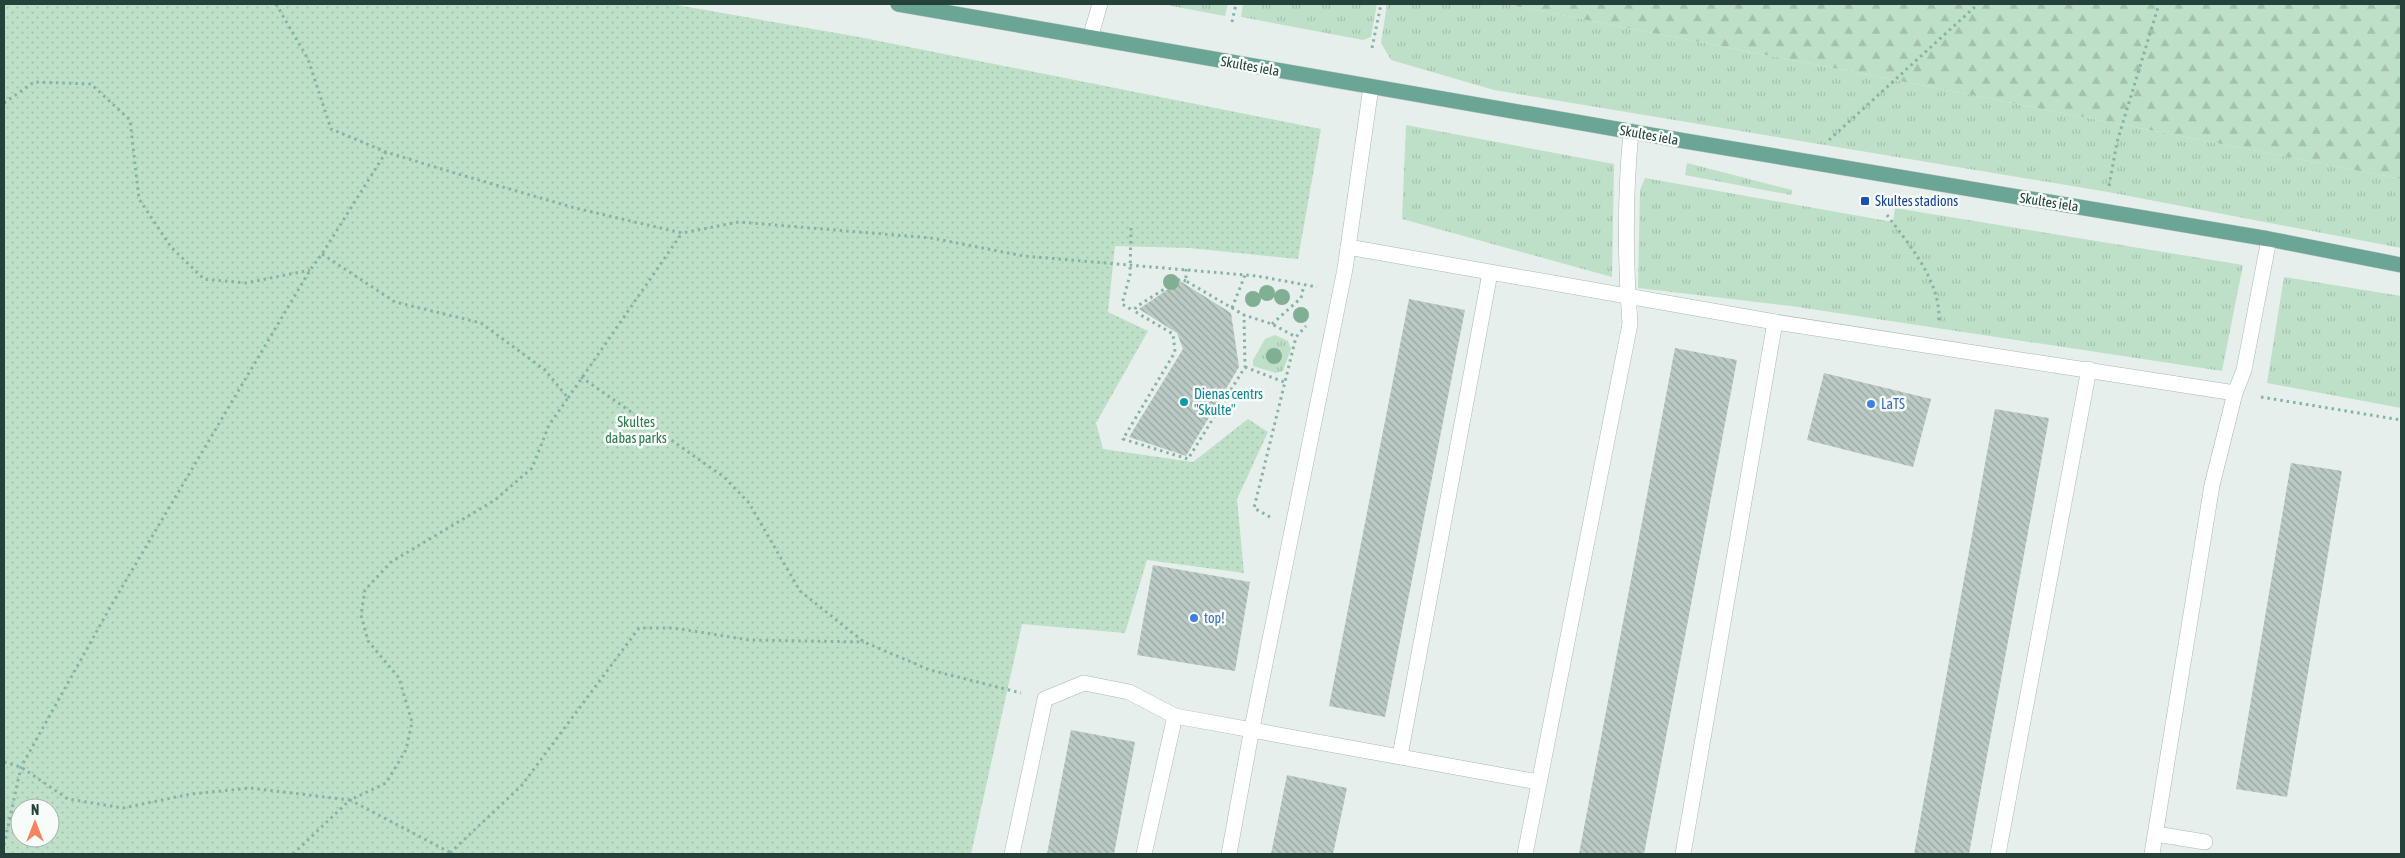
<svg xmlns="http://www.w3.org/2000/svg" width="2405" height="858" viewBox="0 0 2405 858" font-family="'Asap Condensed',sans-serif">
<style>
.grass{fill:url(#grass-tufts)}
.forest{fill:url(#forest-firs)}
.park{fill:url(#park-dots);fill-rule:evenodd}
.building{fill:url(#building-back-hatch)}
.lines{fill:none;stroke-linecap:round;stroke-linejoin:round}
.minor-casing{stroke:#a8b8b2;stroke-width:16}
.major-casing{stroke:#c2cac8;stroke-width:16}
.path{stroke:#86b3a5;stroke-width:3;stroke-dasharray:2.5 4;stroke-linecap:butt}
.minor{stroke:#fff;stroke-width:15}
.major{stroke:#6aa596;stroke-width:15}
.tree{fill:#80af93}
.transit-dot{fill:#1a4fb4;stroke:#f7fbf9;stroke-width:2}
.culture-dot{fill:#0f9aa8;stroke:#f7fbf9;stroke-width:2}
.shop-dot{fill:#3f7fe0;stroke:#f7fbf9;stroke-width:2}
.labels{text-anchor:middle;stroke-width:5;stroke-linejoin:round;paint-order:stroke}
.street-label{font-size:14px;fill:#24423a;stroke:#f7fbf9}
.transit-label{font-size:14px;fill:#164399;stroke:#f7fbf9;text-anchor:start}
.culture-label{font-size:14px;fill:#0d838f;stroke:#f7fbf9;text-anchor:start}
.shop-label{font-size:14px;fill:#366cbe;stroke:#f7fbf9;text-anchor:start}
.park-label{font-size:14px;fill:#2d7a4b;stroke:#f7fbf9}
</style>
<defs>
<pattern id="grass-tufts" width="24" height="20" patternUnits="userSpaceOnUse" patternTransform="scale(1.25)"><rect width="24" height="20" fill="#bfe0c8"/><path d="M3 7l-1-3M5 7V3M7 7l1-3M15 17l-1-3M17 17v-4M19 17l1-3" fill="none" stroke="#a4c1ad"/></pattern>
<pattern id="forest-firs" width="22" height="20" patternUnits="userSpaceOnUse" patternTransform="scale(1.25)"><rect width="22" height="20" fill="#bfe0c8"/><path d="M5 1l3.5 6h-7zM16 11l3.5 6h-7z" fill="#a4c1ad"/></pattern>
<pattern id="park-dots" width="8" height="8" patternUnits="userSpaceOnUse" patternTransform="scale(1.25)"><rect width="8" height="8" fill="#bfe0c8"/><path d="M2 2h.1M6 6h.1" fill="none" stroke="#a4c1ad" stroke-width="1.8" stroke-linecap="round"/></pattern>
<pattern id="building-back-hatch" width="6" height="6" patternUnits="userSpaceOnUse" patternTransform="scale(1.25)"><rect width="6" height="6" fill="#bbcac4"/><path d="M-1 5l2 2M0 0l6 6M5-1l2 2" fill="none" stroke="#98a6a0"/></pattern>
</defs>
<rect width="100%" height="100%" fill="#e6efeb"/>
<g class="grass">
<path d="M1161 4H1228L1225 16Z"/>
<path d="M1243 4H1377L1371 37 1363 40 1241 17Z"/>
<path d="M1387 4H1505L2401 179V248L2108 192 1494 90 1391 60 1381 43Z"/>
<path d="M1406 125 1614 164 1612 277 1402 219Z"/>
<path d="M1687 163 1792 190 1791 195 1685 175Z"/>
<path d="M1645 178 1893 222 1895 208 2243 265 2222 371 1791 306 1638 288 1640 190Z"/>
<path d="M2284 277 2401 296V408L2267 383Z"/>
<path d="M1275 335 1288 341 1291 349 1283 371 1276 373 1253 366V360L1265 339Z"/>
</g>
<path class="forest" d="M1505 4H2401V179Z"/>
<path class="park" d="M4 4H671L859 37 1321 129 1298 259 1189 248 1115 246 1108 312 1148 331 1096 423 1103 449 1193 462 1248 419 1268 432 1237 499 1244 573 1147 560 1125 633 1022 624 971 854H4ZM20 808H50V838H20Z"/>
<g class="building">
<path d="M1180 281 1231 313 1239 367 1186 456 1129 437 1183 349 1177 333 1139 309Z"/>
<path d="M1409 299 1465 310 1385 717 1329 706Z"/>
<path d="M1675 348 1737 360 1644 854H1579Z"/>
<path d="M1824 373 1931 399 1913 467 1807 440Z"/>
<path d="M1995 409 2049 418 1969 854H1914Z"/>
<path d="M2291 463 2342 471 2287 797 2236 789Z"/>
<path d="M1153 565 1250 582 1235 671 1137 655Z"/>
<path d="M1071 730 1135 742 1114 854H1047Z"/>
<path d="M1287 775 1347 788 1333 854H1271Z"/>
</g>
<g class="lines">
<g class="minor-casing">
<g id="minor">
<path d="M1090 38 1100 4"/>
<path d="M1348 247 1775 322 2235 393"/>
<path d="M1175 716 1538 782"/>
<path d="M1400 756 1490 273"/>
<path d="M2156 834 2205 842"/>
<path d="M1012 854 1045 699 1084 683 1129 692 1175 716 1144 854"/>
<path d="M1229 854 1252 728 1345 269 1371 87"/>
<path d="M1525 854 1630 324C1625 260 1625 195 1631 131"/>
<path d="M1683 854 1775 322"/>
<path d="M1998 854 2089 369"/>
<path d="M2152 854 2212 485 2235 393 2244 370 2269 239"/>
</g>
</g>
<g class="major-casing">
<path id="major" d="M898 4 1685 141 2269 239 2401 265"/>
</g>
<g class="path">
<path d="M276 4 308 59 331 129 386 152 458 174 575 208 682 233 739 222 931 238 1024 256 1257 276 1317 287"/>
<path d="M1232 22 1236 4"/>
<path d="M1372 48 1381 4"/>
<path d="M4 103 34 82 91 84 130 120 139 199 171 247 204 279 246 283 310 270"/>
<path d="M1829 140 1978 4"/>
<path d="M2109 186 2117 142 2159 4"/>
<path d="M1887 215C1910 246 1941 281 1939 322"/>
<path d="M1131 228 1130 275 1122 304 1134 311"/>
<path d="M1186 269V281L1244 315 1272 324 1296 337"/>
<path d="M1186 281 1180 279 1136 307 1134 311 1173 334 1175 352 1123 439 1188 459 1245 367 1244 315"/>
<path d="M1232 308 1245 275"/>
<path d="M1272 324 1301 298 1304 285"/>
<path d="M1245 367 1284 382"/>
<path d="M581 377 724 477 749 503 800 591 864 642 930 670 1021 693"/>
<path d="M2261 397 2401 420"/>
<path d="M568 398 682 233"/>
<path d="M1270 517 1254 508 1296 337 1306 326"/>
<path d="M4 762 21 767 68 799 123 808 191 794 250 788 350 800 386 783 406 750 412 722 399 678 368 641 361 615 365 590 391 562 495 500 532 468 549 425 568 398 545 370 481 323 395 302 322 254"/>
<path d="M4 845 21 767 112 604 310 270 322 254 386 152"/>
<path d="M450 853 522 785 639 628H674L749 640 864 642"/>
<path d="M293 854 350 800 453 854"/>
</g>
<use href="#minor" class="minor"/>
<use href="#major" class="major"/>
</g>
<g class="tree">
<circle cx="1171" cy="282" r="8"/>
<circle cx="1267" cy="293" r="8"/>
<circle cx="1282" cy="297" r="8"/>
<circle cx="1253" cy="299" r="8"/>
<circle cx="1301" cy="315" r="8"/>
<circle cx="1274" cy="356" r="8"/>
</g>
<rect class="transit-dot" x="1860" y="196" width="10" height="10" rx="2.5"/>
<circle class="culture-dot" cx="1184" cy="402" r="5"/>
<g class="shop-dot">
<circle cx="1871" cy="404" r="5"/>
<circle cx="1194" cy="618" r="5"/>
</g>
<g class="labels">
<g class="street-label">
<text transform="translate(1250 66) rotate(10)" y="5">Skultes iela</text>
<text transform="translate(1649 135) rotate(10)" y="5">Skultes iela</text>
<text transform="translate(2049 202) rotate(9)" y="5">Skultes iela</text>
</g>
<g class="transit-label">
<text x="1875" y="206">Skultes stadions</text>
</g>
<g class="culture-label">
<text x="1194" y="399">Dienas centrs<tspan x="1194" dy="16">"Skulte"</tspan></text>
</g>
<g class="shop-label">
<text x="1881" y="409">LaTS</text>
<text x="1204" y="623">top!</text>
</g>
<g class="park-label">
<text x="636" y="427">Skultes<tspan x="636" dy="16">dabas parks</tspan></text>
</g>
</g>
<rect width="2405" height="858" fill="none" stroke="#24423a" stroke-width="10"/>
<g transform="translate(35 823)"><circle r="24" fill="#f7fbf9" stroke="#a3b1ad"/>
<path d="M0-4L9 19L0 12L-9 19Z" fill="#f4845f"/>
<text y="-8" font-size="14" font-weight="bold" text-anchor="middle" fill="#24423a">N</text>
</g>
</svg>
